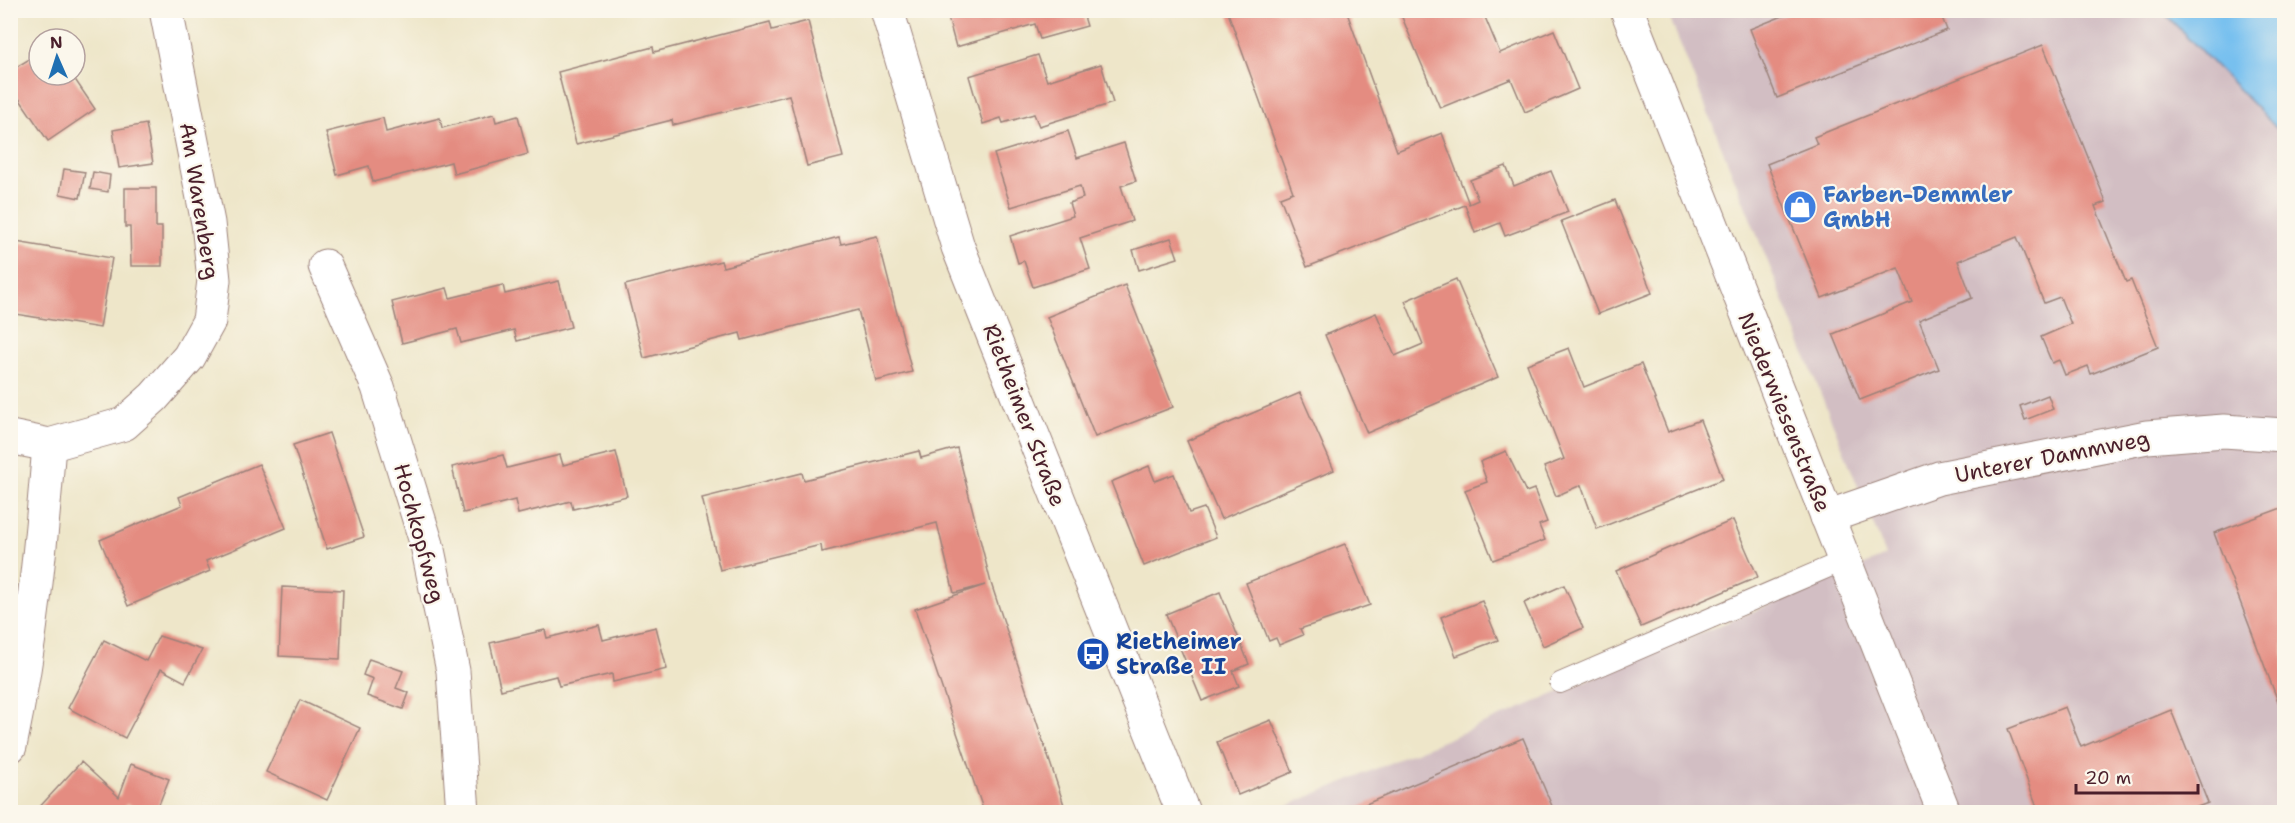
<svg xmlns="http://www.w3.org/2000/svg" width="2295" height="823" viewBox="0 0 2295 823" font-family="'Shantell Sans',sans-serif">
<style>
.industrial{fill:#d2bec3}
.water{fill:#77c0ef;stroke:#60708d;stroke-width:1.5}
.building{fill:#e48c81}
.lines{fill:none;stroke-linecap:round;stroke-linejoin:round}
.service-casing{stroke:#9c827a;stroke-width:22}
.minor-casing{stroke:#9c827a;stroke-width:35}
.tertiary-casing{stroke:#9c827a;stroke-width:35}
.service{stroke:#fff;stroke-width:20}
.minor{stroke:#fff;stroke-width:33}
.tertiary{stroke:#fff;stroke-width:33}
.labels{text-anchor:middle;stroke-width:4.5;stroke-linejoin:round;paint-order:stroke}
.shop-label{font-size:22px;font-weight:bold;fill:#366cbe;stroke:#fbf7ec;text-anchor:start}
.street-label{font-size:22px;fill:#4a1f2b;stroke:#fbf7ec}
.transit-label{font-size:22px;font-weight:bold;fill:#164399;stroke:#fbf7ec;text-anchor:start}
</style>
<rect width="100%" height="100%" fill="#fbf7ec"/>
<filter id="ink" filterUnits="userSpaceOnUse"><feTurbulence type="fractalNoise" baseFrequency=".0167" numOctaves="2"/><feDisplacementMap in="SourceGraphic" scale="12" xChannelSelector="R" yChannelSelector="G"/><feConvolveMatrix kernelMatrix="1 2 1 2 8 2 1 2 1" color-interpolation-filters="sRGB"/></filter>
<filter id="wash" filterUnits="userSpaceOnUse"><feTurbulence type="fractalNoise" baseFrequency=".008" numOctaves="4" result="noise"/><feDisplacementMap in="SourceGraphic" scale="24" xChannelSelector="R" yChannelSelector="G"/><feGaussianBlur stdDeviation="1.35" result="paint"/><feColorMatrix in="noise" values="0 0 0 0 0 0 0 0 0 0 0 0 0 0 0 0 0 1.4 0 .05"/><feComposite in="paint" operator="in"/></filter>
<g filter="url(#wash)">
<rect width="100%" height="100%" fill="#eee6c9"/>
<path class="industrial" d="M1667 11H2284V812H1272L1886 556Z"/>
<path class="water" d="M2162 11H2275L2284 20V136Z"/>
<g id="blocks">
<g class="building">
<path d="M946 10H1082L1087 26 1040 39 1035 24 956 47Z"/>
<path d="M1227 10H1346L1397 151 1442 133 1469 204 1478 200 1470 180 1506 166 1514 186 1551 171 1568 212 1505 236 1500 223 1475 233 1465 205 1307 267 1280 197 1293 192Z"/>
<path d="M1399 10H1482L1500 53 1554 30 1578 89 1525 112 1511 79 1440 108Z"/>
<path d="M1798 10H1939L1947 30 1777 98 1750 29Z"/>
<path d="M808 21 843 157 807 166 789 95 673 125 672 120 576 144 558 72 653 47 654 52 770 22 772 30Z"/>
<path d="M2043 45 2106 202 2095 206 2126 282 2131 280 2158 347 2091 374 2088 366 2065 375 2059 360 2052 363 2041 337 2071 324 2060 297 2044 303 2017 237 1958 261 1972 298 1919 320 1939 369 1860 400 1833 334 1912 302 1898 268 1822 298 1767 164 1817 144 1814 137Z"/>
<path d="M39 53V75H72L95 109 48 141 10 85V71Z"/>
<path d="M1038 55 1047 81 1101 64 1113 103 1039 126 1034 114 1003 123 1001 118 983 124 969 76Z"/>
<path d="M494 114 496 122 518 116 528 154 454 174 451 162 373 182 369 166 337 175 326 132 383 118 386 132 440 118 442 128Z"/>
<path d="M146 124 153 163 119 168 113 130Z"/>
<path d="M1068 131 1077 158 1124 143 1136 181 1121 186 1132 221 1080 238 1090 269 1033 287 1024 261 1018 263 1010 236 1073 216 1069 203 1083 198 1080 186 1011 207 994 154Z"/>
<path d="M64 169 85 172 80 198 60 194Z"/>
<path d="M93 172 110 175 108 192 90 189Z"/>
<path d="M125 188H156V227H162V266H131L130 227H125Z"/>
<path d="M1615 200 1652 293 1598 314 1561 221Z"/>
<path d="M877 236 912 372 876 381 858 310 742 340 740 333 644 358 625 285 721 261 723 267 839 237 841 244Z"/>
<path d="M1171 238 1178 258 1139 270 1133 250Z"/>
<path d="M10 241 112 258 100 328 10 313Z"/>
<path d="M1456 279 1498 377 1367 433 1325 335 1376 313 1395 356 1423 344 1405 301Z"/>
<path d="M559 281 571 327 517 341 514 330 461 343 457 329 402 343 392 302 447 288 450 298 503 285 505 294Z"/>
<path d="M1125 285 1173 407 1095 437 1047 317Z"/>
<path d="M1569 348 1584 387 1641 364 1668 432 1700 420 1723 479 1597 529 1581 485 1556 496 1544 467 1564 459 1527 364Z"/>
<path d="M1300 393 1334 470 1221 519 1187 441Z"/>
<path d="M2048 395 2053 409 2025 420 2020 406Z"/>
<path d="M329 433 364 537 327 549 293 445Z"/>
<path d="M957 448 991 583 1066 811 1061 812H984L915 609 985 585 954 593 937 523 822 552 821 545 720 570 702 498 802 473 804 480 919 451 921 458Z"/>
<path d="M1506 451 1526 492 1534 489 1547 522 1539 525 1545 540 1493 560 1465 490 1487 482 1480 462Z"/>
<path d="M616 452 627 496 573 509 571 501 518 514 515 500 463 513 452 467 503 455 507 468 560 455 563 465Z"/>
<path d="M259 464 286 528 206 561 210 571 128 606 100 540 182 505 179 497Z"/>
<path d="M1149 466 1155 481 1174 474 1189 513 1204 508 1216 537 1144 566 1111 482Z"/>
<path d="M2284 507V717L2214 533Z"/>
<path d="M1733 520 1758 577 1641 627 1616 571Z"/>
<path d="M1345 544 1370 605 1300 629 1303 635 1279 645 1276 638 1269 641 1246 583Z"/>
<path d="M1564 585 1583 628 1543 646 1524 603Z"/>
<path d="M282 587 343 590 340 659 279 656Z"/>
<path d="M1220 592 1249 664 1233 671 1239 686 1202 701 1166 614Z"/>
<path d="M1482 601 1498 640 1456 656 1441 617Z"/>
<path d="M599 625 603 640 656 627 667 669 613 682 612 674 559 686 556 676 501 690 490 643 545 630 547 638Z"/>
<path d="M159 636 202 650 185 682 161 669 125 738 68 708 104 640 146 661Z"/>
<path d="M369 659 403 671 396 688 409 693 403 709 367 696 373 679 363 675Z"/>
<path d="M300 700 360 728 327 800 266 772Z"/>
<path d="M2065 707 2081 747 2171 710 2208 803 2184 812H2039L2008 729Z"/>
<path d="M1271 720 1293 772 1238 795 1217 742Z"/>
<path d="M1523 738 1552 806 1535 812H1347Z"/>
<path d="M81 762 119 797 131 764 169 779 156 812H147L127 804 120 812H35Z"/>
</g>
</g>
</g>
<g filter="url(#ink)">
<use href="#blocks" fill-opacity="0" stroke="#9c827a" stroke-width="1.5"/>
<g class="lines">
<g class="service-casing">
<path id="service" d="M1560 683 1845 560"/>
</g>
<g class="minor-casing">
<g id="minor">
<path d="M887 10 958 247 1183 812"/>
<path d="M325 266 378 387 427 545 453 671 463 812"/>
<path d="M10 437 49 445 124 424 154 397 189 357 209 321 214 280 208 223 166 10"/>
<path d="M1827 517 1939 478 2147 437 2224 431 2284 435"/>
<path d="M10 746C31 647 41 547 49 445"/>
</g>
</g>
<g class="tertiary-casing">
<path id="tertiary" d="M1627 10 1944 812"/>
</g>
<use href="#service" class="service"/>
<use href="#minor" class="minor"/>
<use href="#tertiary" class="tertiary"/>
</g>
</g>
<defs>
<g id="shop-disc" transform="scale(1.725)"><circle r="9.5" fill="#3f7fe0" stroke="#fbf7ec"/><path d="M-5-2.5h2.3a2.7 3.5 0 0 1 5.4 0H5L5.5 6h-11ZM-1.5-2.5h3a1.5 2.3 0 0 0-3 0Z" fill="#fff"/></g>
<g id="bus-disc" transform="scale(1.725)"><circle r="9.5" fill="#1a4fb4" stroke="#fbf7ec"/><path d="M-5-6H5V4H4V6H2V4H-2V6H-4V4H-5ZM-3.5-4V0h7V-4ZM-3.5 1.2v1.5H-2V1.2ZM2 1.2v1.5H3.5V1.2Z" fill="#fff"/></g>
</defs>
<g fill-rule="evenodd">
<use href="#shop-disc" x="1800" y="207"/>
<use href="#bus-disc" x="1093" y="654"/>
</g>
<g class="labels">
<g class="shop-label">
<text x="1823" y="202">Farben-Demmler<tspan x="1823" dy="25">GmbH</tspan></text>
</g>
<g class="street-label">
<text transform="translate(200 201) rotate(81)" y="8">Am Warenberg</text>
<text transform="translate(1785 412) rotate(68)" y="8">Niederwiesenstraße</text>
<text transform="translate(1025 415) rotate(69)" y="8">Rietheimer Straße</text>
<text transform="translate(2052 456) rotate(-11)" y="8">Unterer Dammweg</text>
<text transform="translate(420 533) rotate(75)" y="8">Hochkopfweg</text>
</g>
<g class="transit-label">
<text x="1116" y="649">Rietheimer<tspan x="1116" dy="25">Straße II</tspan></text>
</g>
</g>
<rect width="2295" height="823" fill="none" stroke="#fbf7ec" stroke-width="36"/>
<g transform="translate(57 57) rotate(357)"><circle r="28" fill="#fbf7ec" stroke="#b4a19f" stroke-width="1.5"/>
<path d="M0-4.5L10 22L0 15L-10 22Z" fill="#1f6fb2"/>
<text y="-9" font-size="16" font-weight="bold" text-anchor="middle" fill="#4a1f2b">N</text>
</g>
<path d="M2076 784v9h122v-9" fill="none" stroke="#4a1f2b" stroke-width="3"/>
<text x="2085" y="784" font-size="18" fill="#4a1f2b" stroke="#fbf7ec" stroke-width="4.5" paint-order="stroke">20 m</text>
</svg>
